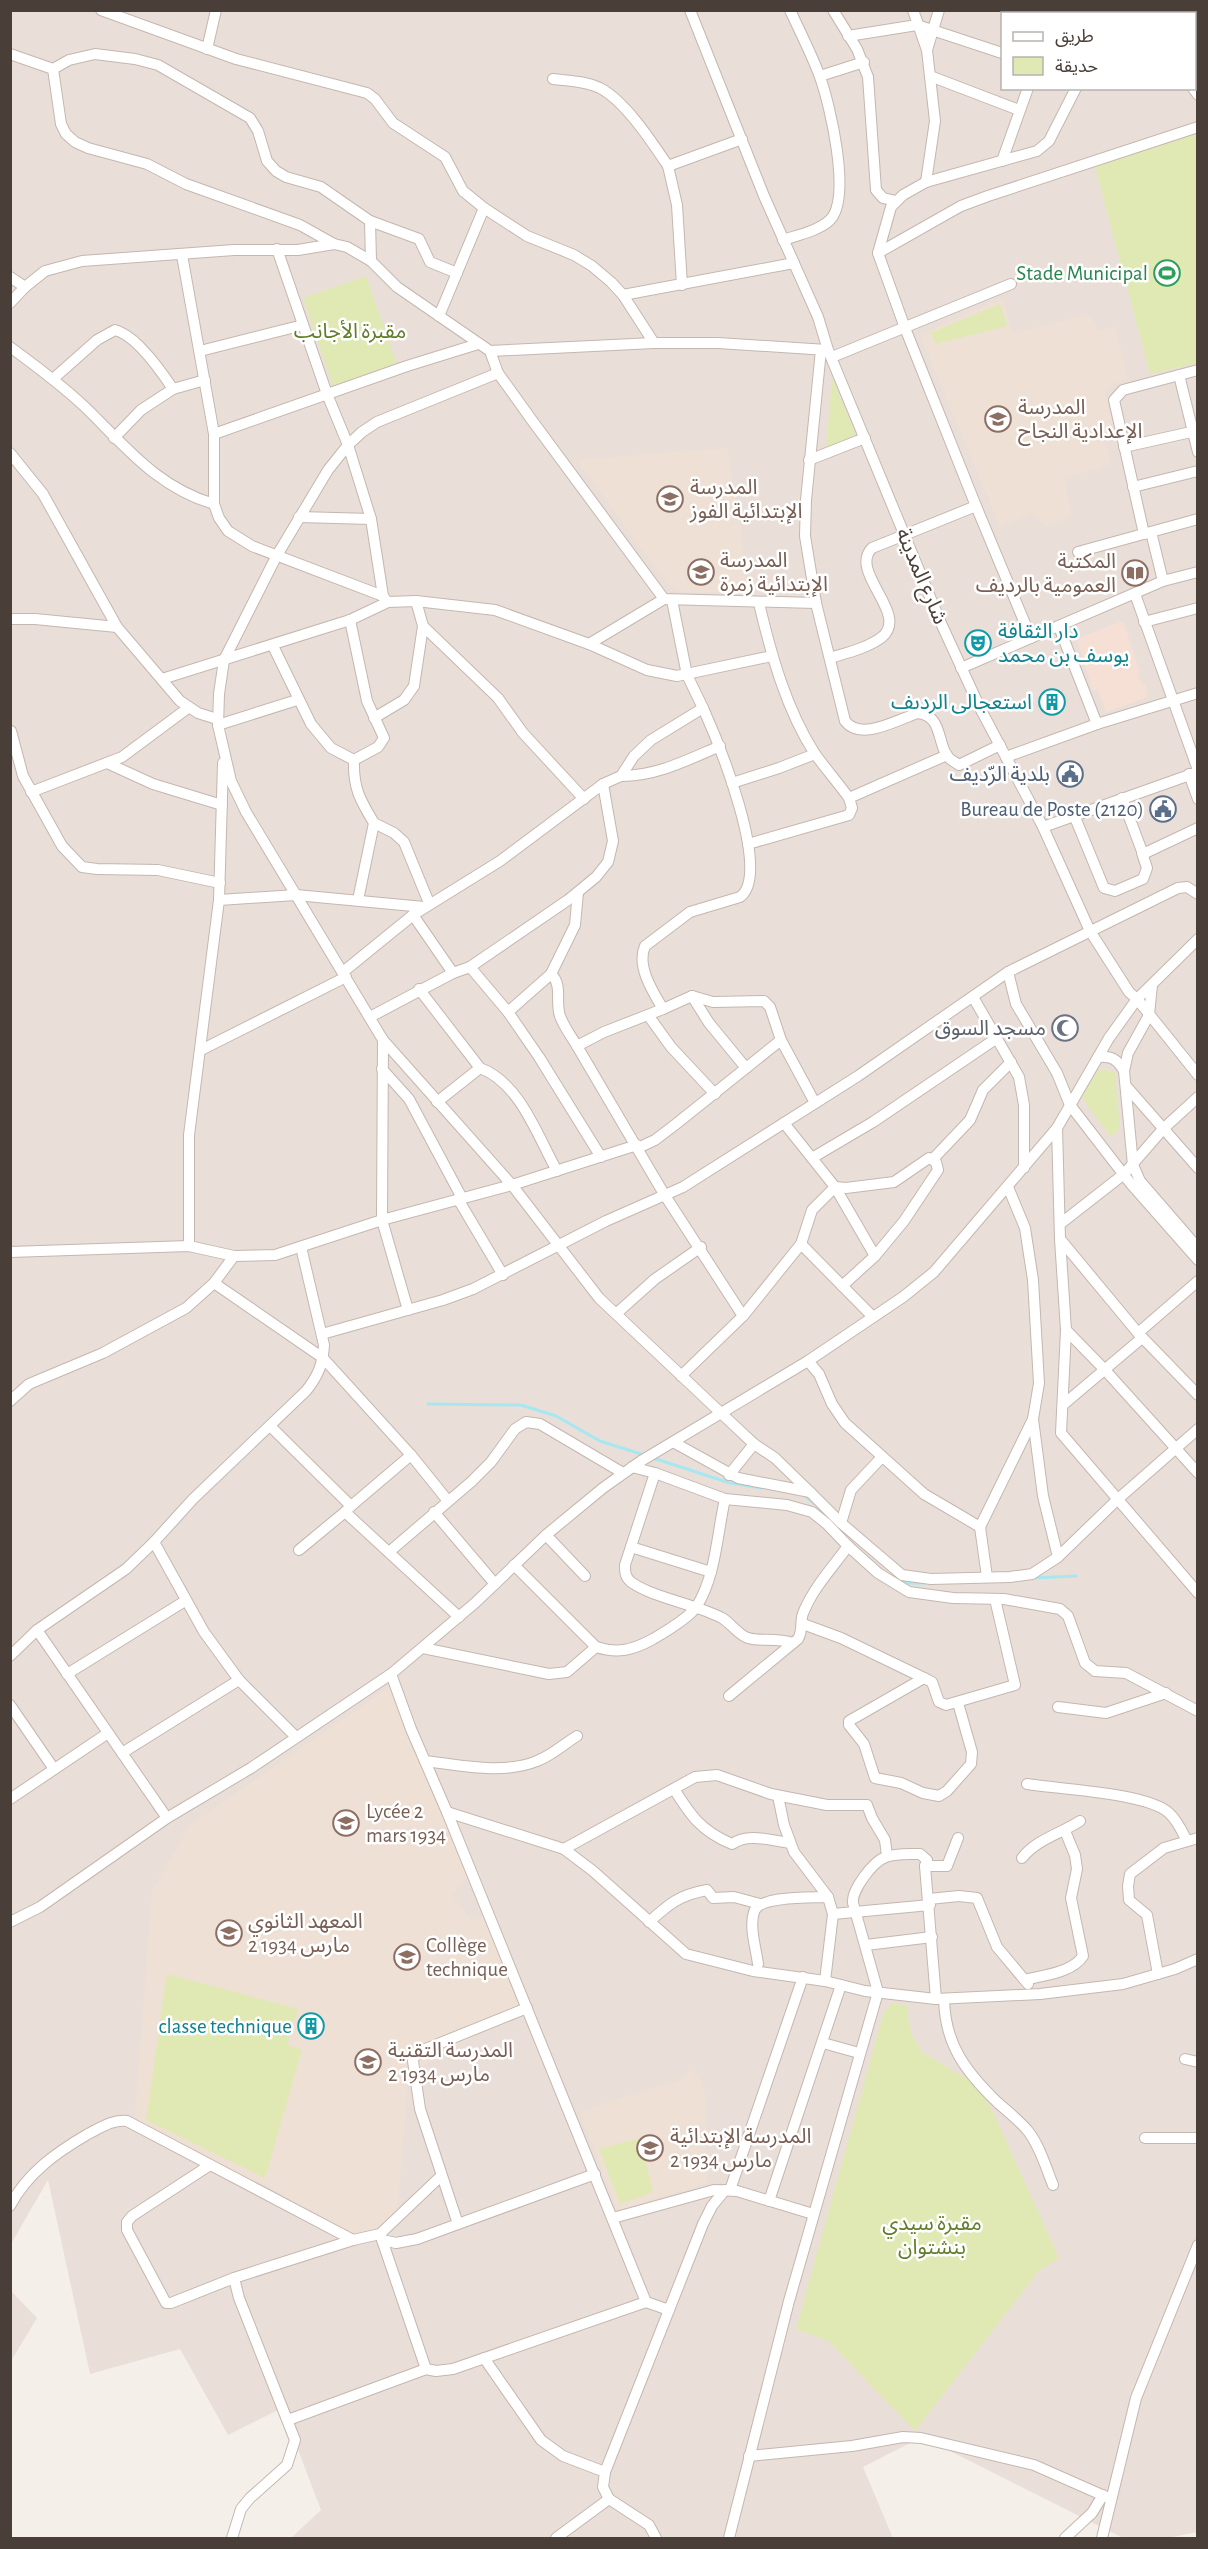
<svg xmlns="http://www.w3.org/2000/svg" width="1208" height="2549" viewBox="0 0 1208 2549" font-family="'Alegreya Sans','Noto Sans Arabic',sans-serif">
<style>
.residential{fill:#e9dfd8;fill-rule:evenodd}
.commercial{fill:#f6e0d6}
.education{fill:#eee0d4}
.green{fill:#e0e9b3}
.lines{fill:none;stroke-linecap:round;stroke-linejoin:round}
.stream{stroke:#a7e7f1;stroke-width:3}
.minor-casing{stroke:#c4b7af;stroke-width:12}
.minor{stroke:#fff;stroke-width:10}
.labels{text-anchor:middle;stroke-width:5;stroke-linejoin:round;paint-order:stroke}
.leisure-label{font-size:21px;fill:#27864d;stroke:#fff;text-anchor:end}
.park-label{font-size:21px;fill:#607d29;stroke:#fff}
.education-label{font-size:21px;fill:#785e54;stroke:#fff;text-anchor:start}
.street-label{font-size:21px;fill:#493e38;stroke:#fff}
.culture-label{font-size:21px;fill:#0d838f;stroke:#fff;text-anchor:end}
.service-label{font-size:21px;fill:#4e5e75;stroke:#fff;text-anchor:end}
.worship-label{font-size:21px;fill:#5b616d;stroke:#fff;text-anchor:end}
</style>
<rect width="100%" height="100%" fill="#f5efea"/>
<g class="residential">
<path d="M11 11H1197V2532L1168 2538H1123L922 2437 863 2467 893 2538H291L321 2510 282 2408 228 2435 180 2349 90 2374 48 2180 11 2244ZM1002 14H1194V88H1002Z"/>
<path d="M11 2291 37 2318 11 2361Z"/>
</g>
<path class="commercial" d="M1123 621 1140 673 1138 676 1141 683 1145 685 1148 697 1106 712 1098 689 1093 691 1077 639Z"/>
<g class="education">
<path d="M1002 298 1013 333 1090 314 1098 331 1115 327 1128 379 1116 382 1104 390 1116 435 1104 439 1111 464 1064 478 1072 516 1046 527 1033 513 1000 527 920 335Z"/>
<path d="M727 448 742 537 747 589 720 592H687L677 591 666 583 577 460Z"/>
<path d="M397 1682 471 1871 452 1895 471 1920 488 1916 522 2009 408 2074 397 2215 380 2230 349 2238 270 2187 134 2128 152 1892 189 1826Z"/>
<path d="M691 2069 701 2082 705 2094 707 2183 617 2211 580 2112 629 2095 677 2082Z"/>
</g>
<g class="green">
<path d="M1197 131V363L1150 374 1094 163Z"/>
<path d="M366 276 397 364 333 386 303 298Z"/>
<path d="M1000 304 1007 326 936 344 930 333Z"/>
<path d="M832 378 856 434 826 450Z"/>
<path d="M1100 1069 1115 1072 1120 1129 1111 1137 1083 1099 1085 1090Z"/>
<path d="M167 1974 298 2009 287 2045 302 2050 265 2178 146 2120Z"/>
<path d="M894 2002 909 2007 907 2013 912 2035 923 2053 976 2084 993 2112 1059 2258 1038 2272 915 2431 828 2341 796 2329 884 2011Z"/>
<path d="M640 2138 653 2192 620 2204 599 2149Z"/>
</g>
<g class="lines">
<g class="stream">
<path d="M428 1404 521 1405 556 1416 600 1441 644 1455"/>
<path d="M653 1458 730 1483 762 1488"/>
<path d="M804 1495 815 1504"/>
<path d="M1033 1578 1076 1576"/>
<path d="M902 1579 908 1583H924"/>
</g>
<g class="minor-casing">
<g id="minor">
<path d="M101 10 236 59 367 93 375 99 393 123 445 157 463 191 484 208 527 236 574 255 592 266 611 282 623 295 654 343"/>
<path d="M690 10 764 196 818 317 828 350 940 621 980 708 1043 827 1090 931 1129 992 1137 999 1198 1075"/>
<path d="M833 10 857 49 868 77 876 190 883 198 896 201"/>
<path d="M913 10 927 50"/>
<path d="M1012 10 1020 14"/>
<path d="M1142 10 1144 14"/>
<path d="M1056 14 1057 10"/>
<path d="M1104 14 1105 10"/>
<path d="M848 36 917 25 1002 53"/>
<path d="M1194 37 1198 35"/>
<path d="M207 49 216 10"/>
<path d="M10 54 53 69 61 124 66 134 75 142 88 148 147 164 186 184 300 225 334 244"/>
<path d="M53 69 69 60 95 54 135 59 158 65 250 118 258 131 267 161 276 171 286 177 321 187 370 221 371 261"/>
<path d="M820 76 864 62"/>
<path d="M930 76 1019 110"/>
<path d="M553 79C569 81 585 81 600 88 625 101 652 142 668 166"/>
<path d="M1193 88 1198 95"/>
<path d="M1002 161 1028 88"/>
<path d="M926 182 935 121 927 50 939 10"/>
<path d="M370 221 419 239 430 262 457 273"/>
<path d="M783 240C798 235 818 231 830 220 852 198 830 105 820 77 812 55 800 32 790 10"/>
<path d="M277 249 327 394 348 445 371 519 383 596 386 600"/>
<path d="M878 253 961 206 988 196 1198 127"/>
<path d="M182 255 214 434V504L219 518 228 531 252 546 383 596"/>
<path d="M10 277 25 287"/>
<path d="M682 285 677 205 668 166 742 139"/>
<path d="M623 295 794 263"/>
<path d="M10 303 25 287 45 271 82 261 234 250H298L334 244 347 247 371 261 397 287 490 351 498 373 531 419 664 599 816 603"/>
<path d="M439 316 484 208"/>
<path d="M10 347C36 366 63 386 86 408 126 447 158 488 214 504"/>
<path d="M821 350 806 500 805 536 816 603 845 721C861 742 898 719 918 713 942 716 937 740 947 756 950 760 955 762 959 765L1000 745"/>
<path d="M200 351 303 325"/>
<path d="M490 351 654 343H718L827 350"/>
<path d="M832 357 1011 284"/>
<path d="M1179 375 1198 452"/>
<path d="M53 379 97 340 115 330C136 335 161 371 173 389"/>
<path d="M214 434 407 366 478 344"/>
<path d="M114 438 141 410 173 389 205 380"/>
<path d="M1124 447 1191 432"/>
<path d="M10 453 43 494 117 627 180 701 198 713 217 719"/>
<path d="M809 460 865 438"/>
<path d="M1133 487 1198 471"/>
<path d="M299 517 371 519"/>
<path d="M1151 532 1163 581"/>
<path d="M1144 534 1114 400 1123 390 1198 370"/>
<path d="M1078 552 1198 519"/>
<path d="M1135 594 1198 770"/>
<path d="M759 603C771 654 786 709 815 754 826 769 838 783 849 798"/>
<path d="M10 619H35L117 627"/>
<path d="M350 620 367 701 384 738 378 747 354 760C353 788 360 800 374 823L358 900"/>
<path d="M1144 622 1198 608"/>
<path d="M423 626 498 698 523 733 584 799"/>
<path d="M1059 627 1097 724"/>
<path d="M1031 638 976 506 905 328 878 253 891 207 903 195 926 182 1037 151 1049 141 1076 88"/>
<path d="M589 644 647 670 677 676 772 656"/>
<path d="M273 646 311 724 331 748 354 760"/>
<path d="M830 658C846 653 868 648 882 637 910 614 848 572 872 548L976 506"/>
<path d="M961 668 1163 581 1198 572"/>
<path d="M162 679 350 620 388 602 416 601 495 610 589 644 664 599"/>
<path d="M374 718 404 700 414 686 423 626 416 601"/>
<path d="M218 725 297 700"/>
<path d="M11 731 23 776 62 846 82 867 97 869 158 870 220 883"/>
<path d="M1006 757 1097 724 1198 693"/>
<path d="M107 763 153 784 222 805"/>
<path d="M1189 774 1198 799"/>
<path d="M621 776C657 776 687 760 720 746"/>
<path d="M732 783 779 768 815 754"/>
<path d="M31 792 122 757 188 708"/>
<path d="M1122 798 1143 854 1198 828"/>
<path d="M1074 815 1104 888 1115 891 1143 879 1147 868 1142 853"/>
<path d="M374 823 394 833 404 842 429 903"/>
<path d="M1043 827 1198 772"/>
<path d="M748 844 849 815 852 808 849 798 947 755"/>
<path d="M219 900 296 895 424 907"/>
<path d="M413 915 500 861 603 784 621 776 634 756 651 740 703 708 687 675 672 600"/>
<path d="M470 967 568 900 596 877 608 862 613 841 603 784"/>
<path d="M343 972 413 915 453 973 470 967 508 1012 551 974C563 985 555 1002 560 1016 564 1027 571 1036 577 1046L604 1032 663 1009C653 992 636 966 645 946L690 912 740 897C773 874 717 739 703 708"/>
<path d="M1008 972 1016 1004 1057 1073 1070 1105 1131 1184 1198 1260"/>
<path d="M551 974 575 925 578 892"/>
<path d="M1152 985 1149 1015 1128 1053 1124 1071 1133 1165 1140 1181 1198 1248"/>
<path d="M419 989 480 1068C520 1083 537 1135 557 1171"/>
<path d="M692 996 709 1023 746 1068"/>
<path d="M973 997 1019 1077 1024 1105V1168"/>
<path d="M663 1009 692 996 713 1002 764 1001 770 1007 781 1040 815 1103"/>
<path d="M508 1012 539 1057 601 1157"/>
<path d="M648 1015 671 1047 715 1094"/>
<path d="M370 1017 453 973"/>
<path d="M383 1040 512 1185 599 1298 722 1414 754 1444 775 1458 810 1492"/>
<path d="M577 1046 664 1194 743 1316"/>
<path d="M201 1050 346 977"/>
<path d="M1098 1057C1112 1056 1117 1059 1124 1071"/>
<path d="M382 1069 409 1099 462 1198"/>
<path d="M1126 1086 1198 1168"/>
<path d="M437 1102 480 1068"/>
<path d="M784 1123 835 1187 875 1256"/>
<path d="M1057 1128 1060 1239 1066 1330 1061 1433 1198 1593"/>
<path d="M638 1148 655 1140 676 1124 781 1040"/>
<path d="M812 1158 873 1122 997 1038"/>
<path d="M933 1159 970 1120 983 1090 1011 1062"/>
<path d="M458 1199 503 1275"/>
<path d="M1060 1224 1124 1174 1163 1129 1198 1097"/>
<path d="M1060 1239 1138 1333 1198 1395"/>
<path d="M801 1244 812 1210 835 1187 846 1188 894 1182 929 1158 936 1162 938 1170 904 1221 875 1256 842 1286"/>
<path d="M189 1246V1135L219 900 223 763"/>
<path d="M10 1252 189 1246 234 1256 275 1255 382 1220 512 1185 637 1145"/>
<path d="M214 1283 323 1358 411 1455 351 1506"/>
<path d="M408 1310 382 1220 383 1040 246 812 231 781 218 725 219 694 224 660 276 557 328 470 348 445 362 432 377 422 498 373"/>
<path d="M617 1313 655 1279 701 1247"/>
<path d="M1066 1330 1105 1370 1198 1473"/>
<path d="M1138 1333 1198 1281"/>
<path d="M322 1334 443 1300 473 1289 606 1221 683 1187 858 1076 1008 972 1178 888 1187 887 1198 894"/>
<path d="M808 1361 819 1374 832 1404 845 1423 924 1494 980 1527 1033 1419"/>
<path d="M681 1376 743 1316 801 1244 873 1317"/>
<path d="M10 1401 29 1384 103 1353 186 1308 214 1283 234 1256"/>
<path d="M1064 1404 1142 1338"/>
<path d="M270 1426 351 1506 345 1512 459 1617"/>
<path d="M673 1442 738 1478 810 1492 841 1523 902 1575 931 1579 1010 1577 1032 1574 1058 1557 1043 1496 1033 1419 1039 1383 1033 1280 1025 1228 1008 1187"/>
<path d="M411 1455 448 1501"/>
<path d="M632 1467 655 1473 725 1499 787 1505 812 1512 827 1524 848 1546 878 1573 909 1592 953 1598 1004 1599 1060 1609 1068 1616 1085 1663 1095 1671 1126 1673 1198 1711"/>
<path d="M655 1473 625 1565C625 1572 625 1577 631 1582 653 1598 696 1604 722 1618 731 1623 738 1635 748 1638 761 1642 775 1637 793 1643"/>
<path d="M729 1475 754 1444"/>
<path d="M434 1512 495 1584"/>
<path d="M841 1523 851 1490 882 1457"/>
<path d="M980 1527 987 1577"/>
<path d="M546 1535 585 1576"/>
<path d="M631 1547 711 1572"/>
<path d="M299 1550 345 1512"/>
<path d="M389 1552 471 1482 491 1462 515 1429 526 1422 540 1424 623 1473"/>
<path d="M1058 1557 1118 1499 1198 1429"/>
<path d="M514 1565 596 1647"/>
<path d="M803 1624 841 1638 924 1678 932 1682 939 1702 946 1705 1015 1685 995 1599"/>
<path d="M37 1630 167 1818"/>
<path d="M423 1648 549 1674 567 1672 596 1647C618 1654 633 1650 653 1639 665 1632 690 1617 697 1606 716 1575 717 1534 725 1499"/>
<path d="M10 1656 37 1630 126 1569 154 1542"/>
<path d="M67 1674 185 1601"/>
<path d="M391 1674 411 1729 447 1812 646 2302 669 2310"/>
<path d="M924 1678 849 1721V1725L864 1744 875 1778 901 1783 923 1793 939 1796 947 1791 971 1764 972 1752 958 1703"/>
<path d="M729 1696 798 1639C804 1629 799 1620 804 1611 814 1587 833 1567 848 1546"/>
<path d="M10 1705 54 1769"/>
<path d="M1058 1707 1106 1713 1166 1693"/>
<path d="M296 1737 239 1680 204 1632 154 1542 193 1499 306 1391C318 1376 323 1364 324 1345L301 1247"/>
<path d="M122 1753 239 1680"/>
<path d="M425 1761C460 1765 503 1775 537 1761 551 1756 564 1744 577 1736"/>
<path d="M1027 1784C1058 1789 1148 1793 1169 1813 1177 1820 1182 1831 1187 1841"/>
<path d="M674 1789C691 1816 701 1831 732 1844 749 1832 771 1841 790 1843"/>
<path d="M778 1796 784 1825 794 1852 828 1897"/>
<path d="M10 1799 108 1733"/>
<path d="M447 1812 564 1849 593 1871 686 1954 753 1971 825 1981 865 1991 936 1999 1040 1994 1123 1984 1175 1969 1198 1959"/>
<path d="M564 1849 695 1777 717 1775 771 1794 827 1805H867L872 1818 885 1840 887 1856"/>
<path d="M1022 1858C1037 1839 1060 1834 1080 1821"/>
<path d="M925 1866 936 1999"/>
<path d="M929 1899 959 1896 977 1898 997 1947 1028 1984"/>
<path d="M833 1914 930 1905"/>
<path d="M10 1922 40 1907 167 1818 251 1768 391 1674 475 1603 546 1535 603 1488 641 1461 808 1361 903 1297 934 1272 1057 1128 1109 1038 1137 999 1198 939"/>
<path d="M649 1922C669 1904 679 1895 707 1890L713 1898 734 1897 760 1904"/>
<path d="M866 1945 932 1937"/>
<path d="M758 1964C756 1948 749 1927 754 1912 759 1895 812 1898 828 1897L833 1914 825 1981"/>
<path d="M1158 1974 1147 1915 1129 1900 1128 1886 1130 1874 1164 1848 1198 1838"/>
<path d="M1025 1980C1043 1975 1072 1973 1083 1956L1071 1898 1077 1869 1075 1855 1065 1831"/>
<path d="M944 1999C945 2044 965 2071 997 2102 1007 2111 1019 2120 1028 2131 1040 2146 1046 2168 1053 2185"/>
<path d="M823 2043 859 2053"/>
<path d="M1185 2059 1198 2062"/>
<path d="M1145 2138H1198"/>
<path d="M210 2165 132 2216 127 2222V2230L166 2303H171L234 2278"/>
<path d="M730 2190 803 1977"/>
<path d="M769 2201 841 1985"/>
<path d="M10 2206C27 2173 57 2152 88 2134 100 2128 113 2119 127 2121L353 2240"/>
<path d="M613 2218 714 2190 737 2191 813 2214"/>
<path d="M458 2224 420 2109 413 2061 414 2057 423 2050 527 2008"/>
<path d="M380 2234 426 2369 436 2371 453 2369 646 2302"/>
<path d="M382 2240 396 2243 417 2239 595 2174"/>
<path d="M484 2358 541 2440 563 2456 605 2472"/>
<path d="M288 2420 426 2369"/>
<path d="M749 2456 852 2446 903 2437 921 2438 1034 2465 1111 2499"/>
<path d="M232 2538 241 2509 250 2498 287 2465 295 2440 239 2298 234 2278 353 2240 380 2234 441 2176"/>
<path d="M556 2538 609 2499"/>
<path d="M656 2538 649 2525 609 2499 603 2487 605 2472 703 2224 712 2206 725 2190"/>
<path d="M729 2538 789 2301 878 1992 853 1903C851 1891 873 1861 886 1857 895 1853 910 1854 920 1854L927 1860 925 1866H947L958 1838"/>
<path d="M1065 2538 1092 2513 1103 2495"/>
<path d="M1102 2538 1136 2398 1198 2245"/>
</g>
</g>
<use href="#minor" class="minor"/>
</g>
<defs>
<g id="stadium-ring" transform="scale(1.35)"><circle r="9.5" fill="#fff" stroke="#2e9e5b" stroke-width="1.5"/><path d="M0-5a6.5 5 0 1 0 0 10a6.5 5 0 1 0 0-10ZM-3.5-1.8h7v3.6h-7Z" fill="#2e9e5b"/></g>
<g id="school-ring" transform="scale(1.35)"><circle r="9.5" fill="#fff" stroke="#8d6e63" stroke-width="1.5"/><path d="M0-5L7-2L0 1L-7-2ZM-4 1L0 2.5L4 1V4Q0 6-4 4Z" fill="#8d6e63"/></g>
<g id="library-ring" transform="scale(1.35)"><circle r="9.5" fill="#fff" stroke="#8d6e63" stroke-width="1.5"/><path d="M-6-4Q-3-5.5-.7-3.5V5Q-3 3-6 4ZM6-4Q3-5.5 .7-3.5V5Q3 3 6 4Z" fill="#8d6e63"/></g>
<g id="theatre-ring" transform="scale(1.35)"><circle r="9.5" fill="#fff" stroke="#0f9aa8" stroke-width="1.5"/><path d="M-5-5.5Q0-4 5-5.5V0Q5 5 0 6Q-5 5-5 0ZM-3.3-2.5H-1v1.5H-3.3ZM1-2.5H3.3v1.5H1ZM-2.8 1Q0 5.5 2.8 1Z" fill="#0f9aa8"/></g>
<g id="building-ring" transform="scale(1.35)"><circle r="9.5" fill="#fff" stroke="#0f9aa8" stroke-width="1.5"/><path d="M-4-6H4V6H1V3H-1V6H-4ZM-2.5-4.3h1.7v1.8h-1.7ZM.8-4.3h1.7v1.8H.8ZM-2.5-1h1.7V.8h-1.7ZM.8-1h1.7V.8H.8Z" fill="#0f9aa8"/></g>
<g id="civic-ring" transform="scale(1.35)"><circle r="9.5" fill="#fff" stroke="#5c6f8a" stroke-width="1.5"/><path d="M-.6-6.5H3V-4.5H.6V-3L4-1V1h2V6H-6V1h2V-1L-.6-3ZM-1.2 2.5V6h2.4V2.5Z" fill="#5c6f8a"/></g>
<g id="mosque-ring" transform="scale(1.35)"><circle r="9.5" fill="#fff" stroke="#6b7280" stroke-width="1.5"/><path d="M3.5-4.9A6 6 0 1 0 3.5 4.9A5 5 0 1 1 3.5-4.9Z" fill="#6b7280"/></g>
</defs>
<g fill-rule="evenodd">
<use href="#stadium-ring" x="1167" y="273"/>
<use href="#school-ring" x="998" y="419"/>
<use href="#school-ring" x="670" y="499"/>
<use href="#school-ring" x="701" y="572"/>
<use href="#library-ring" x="1135" y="573"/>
<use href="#theatre-ring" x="978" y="643"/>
<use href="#building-ring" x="1052" y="702"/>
<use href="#civic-ring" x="1070" y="774"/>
<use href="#civic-ring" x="1163" y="809"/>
<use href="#mosque-ring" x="1065" y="1028"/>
<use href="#school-ring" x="346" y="1823"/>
<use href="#school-ring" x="229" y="1933"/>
<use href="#school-ring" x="407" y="1957"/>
<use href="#building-ring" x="311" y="2026"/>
<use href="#school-ring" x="368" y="2062"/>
<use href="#school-ring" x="650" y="2148"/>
</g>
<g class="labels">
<g class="leisure-label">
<text x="1148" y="280">Stade Municipal</text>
</g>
<g class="park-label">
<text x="350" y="338">مقبرة الأجانب</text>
<text x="932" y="2230">مقبرة سيدي<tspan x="932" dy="24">بنشتوان</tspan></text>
</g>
<g class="education-label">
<text x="1018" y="414">المدرسة<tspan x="1018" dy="24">الإعدادية النجاح</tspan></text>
<text x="690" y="494">المدرسة<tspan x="690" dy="24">الإبتدائية الفوز</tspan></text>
<text x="720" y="567">المدرسة<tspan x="720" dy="24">الإبتدائية زمرة</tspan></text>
<text x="1116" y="568" text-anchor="end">المكتبة<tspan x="1116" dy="24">العمومية بالرديف</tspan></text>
<text x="366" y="1818">Lycée 2<tspan x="366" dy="24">mars 1934</tspan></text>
<text x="248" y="1928">المعهد الثانوي<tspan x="248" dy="24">2 مارس 1934</tspan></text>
<text x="426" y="1952">Collège<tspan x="426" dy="24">technique</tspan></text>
<text x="388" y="2057">المدرسة التقنية<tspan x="388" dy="24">2 مارس 1934</tspan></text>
<text x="670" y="2143">المدرسة الإبتدائية<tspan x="670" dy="24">2 مارس 1934</tspan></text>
</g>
<g class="street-label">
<text transform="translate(922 576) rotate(67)" y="7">شارع المدينة</text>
</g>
<g class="culture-label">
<text x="998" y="638" text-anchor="start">دار الثقافة<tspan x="998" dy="24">يوسف بن محمد</tspan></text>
<text x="1032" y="709">استعجالى الردىف</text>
<text x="292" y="2033">classe technique</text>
</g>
<g class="service-label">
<text x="1050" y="781">بلدية الرّديف</text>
<text x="1144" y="816">Bureau de Poste (2120)</text>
</g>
<g class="worship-label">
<text x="1046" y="1035">مسجد السوق</text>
</g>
</g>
<rect width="1208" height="2549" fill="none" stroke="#493e38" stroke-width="24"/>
<rect x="1001" y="12" width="195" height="78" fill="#ffffff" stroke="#b6b2af" stroke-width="1.5"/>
<rect x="1013" y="32" width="30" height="9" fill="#ffffff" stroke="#b6b2af" stroke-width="1.5"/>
<text x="1055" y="42" font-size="18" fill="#493e38">طريق</text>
<rect x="1013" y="57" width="30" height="18" fill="#e0e9b3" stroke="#b6b2af" stroke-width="1.5"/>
<text x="1055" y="72" font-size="18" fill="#493e38">حديقة</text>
</svg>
